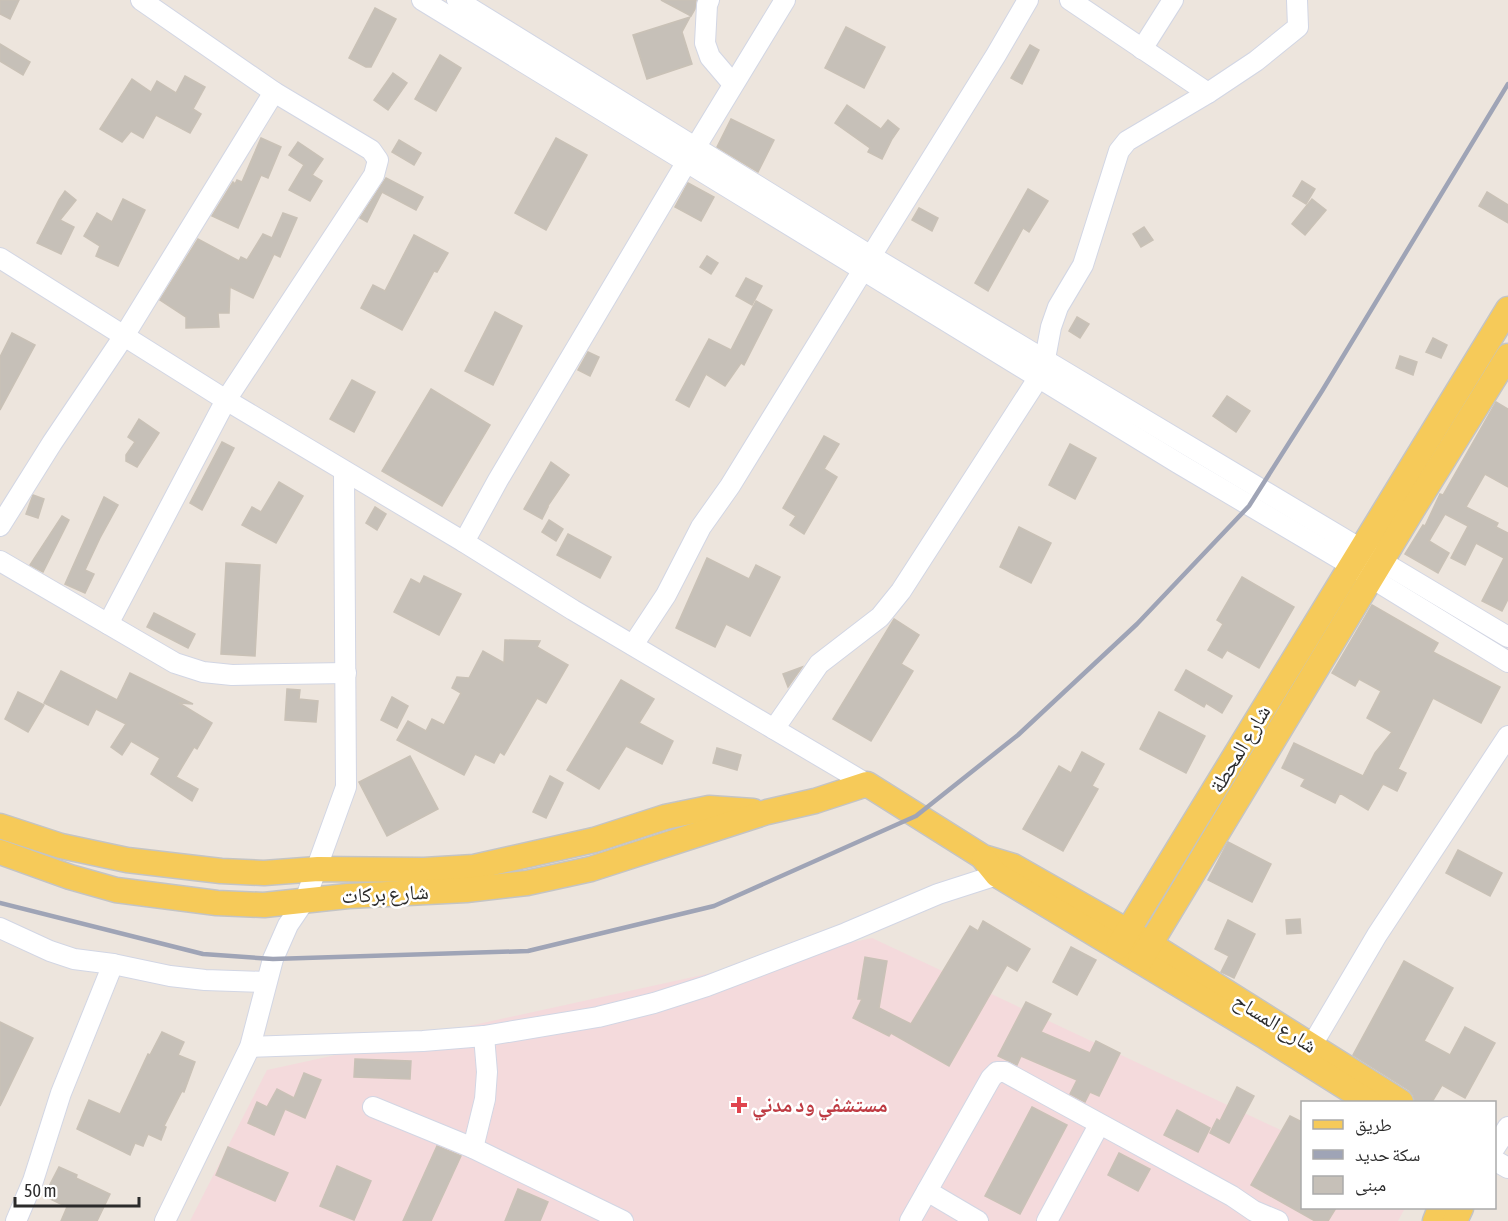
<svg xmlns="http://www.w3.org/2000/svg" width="1508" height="1221" viewBox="0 0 1508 1221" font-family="'Asap Condensed','Noto Naskh Arabic',sans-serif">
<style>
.medical{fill:#f4dadc}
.building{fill:#c6c0b8;stroke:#c9c1b6;stroke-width:1.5}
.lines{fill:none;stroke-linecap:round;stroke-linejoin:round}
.minor-casing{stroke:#d2d6e4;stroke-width:22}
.major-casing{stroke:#c4c4c4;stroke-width:27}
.minor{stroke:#fff;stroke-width:20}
.major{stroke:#f6ca59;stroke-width:24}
.rail{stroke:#9fa4b6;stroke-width:4.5}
.health-dot{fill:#e0444e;stroke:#fff;stroke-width:2}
.labels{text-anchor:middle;stroke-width:5;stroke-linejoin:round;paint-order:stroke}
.street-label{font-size:21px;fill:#2b2b2b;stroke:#fff}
.health-label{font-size:21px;font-weight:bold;fill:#be3a42;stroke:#fff;text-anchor:start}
</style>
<rect width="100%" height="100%" fill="#ede5dd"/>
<path class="medical" d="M872 938 1302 1140V1208H1405L1398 1221H190L267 1070Z"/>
<g class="building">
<path d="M0 0H19L10 19 0 14Z"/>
<path d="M661 0H696L695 9 691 16Z"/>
<path d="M375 8 396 19 371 67H366L349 58Z"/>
<path d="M690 17 682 32 692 64 647 79 633 35Z"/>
<path d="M846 27 885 47 864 88 825 68Z"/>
<path d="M0 44 30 62 23 75 0 61Z"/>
<path d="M1030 45 1039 50 1022 84 1011 78Z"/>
<path d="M440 55 461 68 436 111 415 99Z"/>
<path d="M393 73 407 83 388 110 374 100Z"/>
<path d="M185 76 205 87 193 109 201 114 190 133 156 115 143 138 131 131 122 142 100 129 132 79 151 92 157 81 176 93Z"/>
<path d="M847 105 881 129 888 120 899 129 892 139 882 159 868 152 870 148 835 123Z"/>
<path d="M731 119 774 140 758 172 717 147Z"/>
<path d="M261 138 281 147 268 178 261 175 238 228 212 216 233 182 235 184 237 180 242 182Z"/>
<path d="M556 138 587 155 546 230 515 213Z"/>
<path d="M399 140 421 153 414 165 392 152Z"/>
<path d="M298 142 323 159 312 175 322 181 310 201 289 190 304 165 289 155Z"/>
<path d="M386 178 423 197 416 210 382 192 367 222 360 218Z"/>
<path d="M1302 181 1315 189 1306 204 1293 196Z"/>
<path d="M688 183 714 197 701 221 675 207Z"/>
<path d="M1028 189 1048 201 1029 232 1023 228 988 291 975 283Z"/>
<path d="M65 191 76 200 60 220 74 227 61 254 37 243 59 200Z"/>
<path d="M1487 192 1508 205V223L1479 206Z"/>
<path d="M123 199 145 210 118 266 96 256 100 246 84 236 97 213 112 222Z"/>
<path d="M1312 199 1326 210 1305 235 1292 224Z"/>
<path d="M919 208 938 218 932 231 912 220Z"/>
<path d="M283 213 297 218 280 257 274 254 253 298 230 287 229 313H218L219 327 186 328V317L160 300 198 239 239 261 241 257 247 260 263 234 272 238Z"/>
<path d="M1144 227 1153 240 1141 247 1133 234Z"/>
<path d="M414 235 448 253 437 272 434 271 402 330 361 308 373 285 385 291Z"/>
<path d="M707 256 718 263 711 274 700 267Z"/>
<path d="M746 278 762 286 752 305 736 296Z"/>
<path d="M756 301 772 310 744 365 741 363 725 386 706 374 689 407 676 400 709 339 731 350Z"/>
<path d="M495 312 522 326 493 385 465 371Z"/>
<path d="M1077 317 1089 324 1080 338 1069 331Z"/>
<path d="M12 333 35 345 0 410V357Z"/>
<path d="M1433 338 1447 345 1441 358 1426 352Z"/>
<path d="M588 352 599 357 590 376 578 370Z"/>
<path d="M1400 356 1417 362 1413 375 1396 368Z"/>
<path d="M352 380 375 392 354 432 330 419Z"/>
<path d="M431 389 490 425 442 506 382 471Z"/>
<path d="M1227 396 1250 411 1236 432 1213 416Z"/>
<path d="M1496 402 1508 409V487L1485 474 1466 507 1498 523 1496 527 1508 533V599L1502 611 1482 601 1504 558 1476 543 1465 565 1451 558 1468 526 1445 514 1429 541 1449 553 1438 573 1405 554 1423 525 1425 526 1440 494 1443 495Z"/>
<path d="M139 419 159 433 137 467 126 461V455L135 442 128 437Z"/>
<path d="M824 436 839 444 824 469 837 477 804 534 790 525 796 516 783 508Z"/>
<path d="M222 442 234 448 202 510 190 503Z"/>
<path d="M1070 444 1096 458 1075 499 1049 485Z"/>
<path d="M551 462 569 475 547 507H548L542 519 524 509Z"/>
<path d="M279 482 303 496 276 543 242 525 252 507 261 512Z"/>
<path d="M33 495 44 499 38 518 26 514Z"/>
<path d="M104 497 118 505 100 538 85 570 94 574 85 593 65 584Z"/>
<path d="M375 507 386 514 377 530 366 523Z"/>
<path d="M62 516 69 520 43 572 30 565Z"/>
<path d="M549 520 563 529 556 541 542 532Z"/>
<path d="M1019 527 1051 543 1031 583 1000 567Z"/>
<path d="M568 534 611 557 600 578 557 555Z"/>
<path d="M707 558 749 579 756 565 780 577 750 636 726 624 715 647 676 628Z"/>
<path d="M226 563 260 565 255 656 221 654Z"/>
<path d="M424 576 461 594 439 635 394 612 411 579 420 584Z"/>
<path d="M1242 577 1294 607 1259 668 1227 650 1222 658 1208 650 1223 624 1217 620Z"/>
<path d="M1372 605 1438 643 1433 652 1500 687 1481 723 1433 698 1398 769 1406 773 1397 791 1383 784 1368 810 1340 793 1335 803 1301 786 1305 779 1282 768 1294 743 1363 776 1375 753 1392 732 1367 718 1381 691 1359 679 1355 686 1332 673Z"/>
<path d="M154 613 195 634 188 648 147 627Z"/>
<path d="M894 619 919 635 901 664 913 671 871 741 833 719Z"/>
<path d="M505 640 540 641 537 647 568 665 546 703 537 698 504 755 500 752 494 763 475 754 464 775 397 740 408 721 426 731 432 719 444 725 461 693 452 688 457 677 469 678 483 651 504 663Z"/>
<path d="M802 667 788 687 783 674Z"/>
<path d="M1186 670 1232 696 1222 713 1206 703 1204 707 1175 690Z"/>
<path d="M61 671 117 700 130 673 193 704 179 703 212 723 197 749 194 747 176 777 198 789 192 801 151 774 160 758 131 741 122 755 111 747 126 724 96 709 88 725 44 703Z"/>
<path d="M621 680 654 699 639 723 673 741 662 764 626 746 599 789 567 770Z"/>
<path d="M287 689 300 690 299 699 318 701 316 722 285 720Z"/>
<path d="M18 692 44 705 28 732 5 719Z"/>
<path d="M392 697 408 706 397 728 381 720Z"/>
<path d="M1159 712 1205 736 1186 773 1140 749Z"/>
<path d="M717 748 741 755 737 770 713 763Z"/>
<path d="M1082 752 1104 764 1092 786 1098 789 1063 851 1023 829 1059 766 1071 773Z"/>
<path d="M410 756 438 809 387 836 359 782Z"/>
<path d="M550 776 563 783 546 818 533 812Z"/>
<path d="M1228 842 1271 864 1252 902 1208 880Z"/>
<path d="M1458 850 1502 873 1490 896 1446 873Z"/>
<path d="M1300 919 1301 933 1287 934 1286 920Z"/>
<path d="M1228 920 1255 934 1234 978 1221 972 1229 956 1215 949Z"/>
<path d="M983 921 1030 949 1017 971 1007 965 949 1066 891 1033 889 1036 853 1018 862 999H858L865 957 887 961 879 1008 911 1024 970 926 978 931Z"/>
<path d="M1071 947 1096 960 1077 995 1053 982Z"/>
<path d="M1404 961 1453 988 1424 1041 1450 1055 1465 1027 1495 1043 1465 1098 1442 1085 1432 1102H1415L1413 1095 1409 1090 1353 1055Z"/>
<path d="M1026 1002 1051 1014 1041 1032 1090 1053 1096 1041 1120 1053 1099 1096 1090 1092 1085 1102 1070 1094 1077 1080 1021 1056 1017 1065 998 1056Z"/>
<path d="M0 1022 33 1038 0 1106Z"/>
<path d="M162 1032 184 1042 178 1055 195 1062 184 1092 182 1091 164 1126 166 1127 161 1140 148 1134 143 1146 135 1143 130 1155 77 1129 89 1100 120 1114 148 1054 150 1055Z"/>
<path d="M355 1059 411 1061 410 1079 354 1077Z"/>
<path d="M304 1073 321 1080 305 1118 285 1109 274 1135 248 1123 257 1102 267 1107 277 1089 294 1098Z"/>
<path d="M1237 1087 1254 1096 1229 1143 1210 1133 1217 1119 1220 1121Z"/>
<path d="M1032 1107 1067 1125 1020 1214 985 1196Z"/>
<path d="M1177 1110 1210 1128 1198 1152 1164 1135Z"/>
<path d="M1290 1116 1302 1122V1208H1336L1328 1221H1315L1251 1185Z"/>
<path d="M437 1146 461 1156 431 1221H403Z"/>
<path d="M228 1147 288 1173 275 1201 216 1175Z"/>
<path d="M1119 1153 1150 1169 1138 1191 1108 1175Z"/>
<path d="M337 1166 371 1181 354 1220 320 1206Z"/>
<path d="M59 1167 77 1175 76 1178 110 1194 97 1221H61L67 1207 44 1196Z"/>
<path d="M518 1189 548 1202 540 1221H505Z"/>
</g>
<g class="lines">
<g class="minor-casing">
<g id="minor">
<path d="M422 0 1178 463 1352 566 1508 662"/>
<path d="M457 0 871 256 1508 637"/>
<path d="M709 0 707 5 705 43 710 57 733 84"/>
<path d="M785 0 695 148 498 480 464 542 573 610 867 784"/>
<path d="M1070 0 1208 93"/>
<path d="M1142 49 1173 0"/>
<path d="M871 256 996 55 1028 0"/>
<path d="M0 258 226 400 464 542"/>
<path d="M1045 359 1051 327 1058 307 1083 265 1119 151 1127 141 1208 93 1256 61 1298 27 1297 0"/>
<path d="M0 526 52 443 124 336 274 92"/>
<path d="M0 561 175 663 203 672 232 675 346 673"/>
<path d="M108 624 226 400 374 175 378 160 371 150 274 92 141 0"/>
<path d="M633 645 666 595 701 527 730 486 863 270"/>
<path d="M774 729 819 664 880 617 901 591 1039 377"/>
<path d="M0 928 50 951 74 959 113 964 170 976 205 980 266 982"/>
<path d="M1312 1045 1377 935 1508 736"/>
<path d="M250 1047 423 1041 484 1036 598 1017 654 1003 707 986 846 933 938 894 997 875 1008 869"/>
<path d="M373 1107 473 1148 623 1221"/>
<path d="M473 1148 485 1099 487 1072 484 1036"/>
<path d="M1494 1149 1508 1127"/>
<path d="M1494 1160 1508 1168"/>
<path d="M927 1191 978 1221"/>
<path d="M16 1221 33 1181 61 1093 113 964"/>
<path d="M165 1221 250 1047 273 959 288 925 305 900 346 787 344 471"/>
<path d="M910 1221 991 1078 997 1072H1005L1232 1196 1254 1211 1278 1221"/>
<path d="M1047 1221 1099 1125"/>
</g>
</g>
<g class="major-casing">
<g id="major">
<path d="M0 826 61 846 127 860 221 871 264 873 318 869 424 870 474 867 594 840 665 817 709 808 753 811"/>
<path d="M0 852 70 877 116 890 217 903 264 905 348 896 466 890 527 883 591 869 767 812 815 801 867 784 983 857 1013 866 1150 944 1401 1102"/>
<path d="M984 859 997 875 1264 1036 1369 1102"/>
<path d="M1118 947 1508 309"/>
<path d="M1140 961 1413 509 1508 356"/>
<path d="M1435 1221 1440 1208"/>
<path d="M1455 1221 1461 1208"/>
</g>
</g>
<use href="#minor" class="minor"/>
<use href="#major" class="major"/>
<path class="rail" d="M0 903 203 954 273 959 528 951 714 906 916 816 1018 735 1137 624 1249 506 1322 391 1508 84"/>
</g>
<path class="health-dot" d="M736 1096h6v6h6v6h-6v6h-6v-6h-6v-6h6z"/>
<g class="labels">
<g class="street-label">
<text transform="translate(1240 749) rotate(-59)" y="7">شارع المحطة</text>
<text transform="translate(385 894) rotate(-3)" y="7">شارع بركات</text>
<text transform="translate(1275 1023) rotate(32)" y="7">شارع المساح</text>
</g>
<g class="health-label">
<text x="752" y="1112">مستشفي ود مدني</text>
</g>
</g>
<rect x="1301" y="1101" width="195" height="108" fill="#ffffff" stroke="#aaaaaa" stroke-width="1.5"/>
<rect x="1313" y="1120" width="30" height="9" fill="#f6ca59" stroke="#aaaaaa" stroke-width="1.5"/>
<text x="1355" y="1131" font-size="18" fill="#2b2b2b">طريق</text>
<rect x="1313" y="1150" width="30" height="9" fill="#9fa4b6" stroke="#aaaaaa" stroke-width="1.5"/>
<text x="1355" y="1161" font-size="18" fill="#2b2b2b">سكة حديد</text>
<rect x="1313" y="1176" width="30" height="18" fill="#c6c0b8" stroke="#aaaaaa" stroke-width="1.5"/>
<text x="1355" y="1191" font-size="18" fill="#2b2b2b">مبنى</text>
<path d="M15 1197v9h124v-9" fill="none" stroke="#2b2b2b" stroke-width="3"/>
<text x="24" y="1197" font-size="18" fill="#2b2b2b" stroke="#ffffff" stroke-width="4.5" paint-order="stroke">50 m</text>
</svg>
